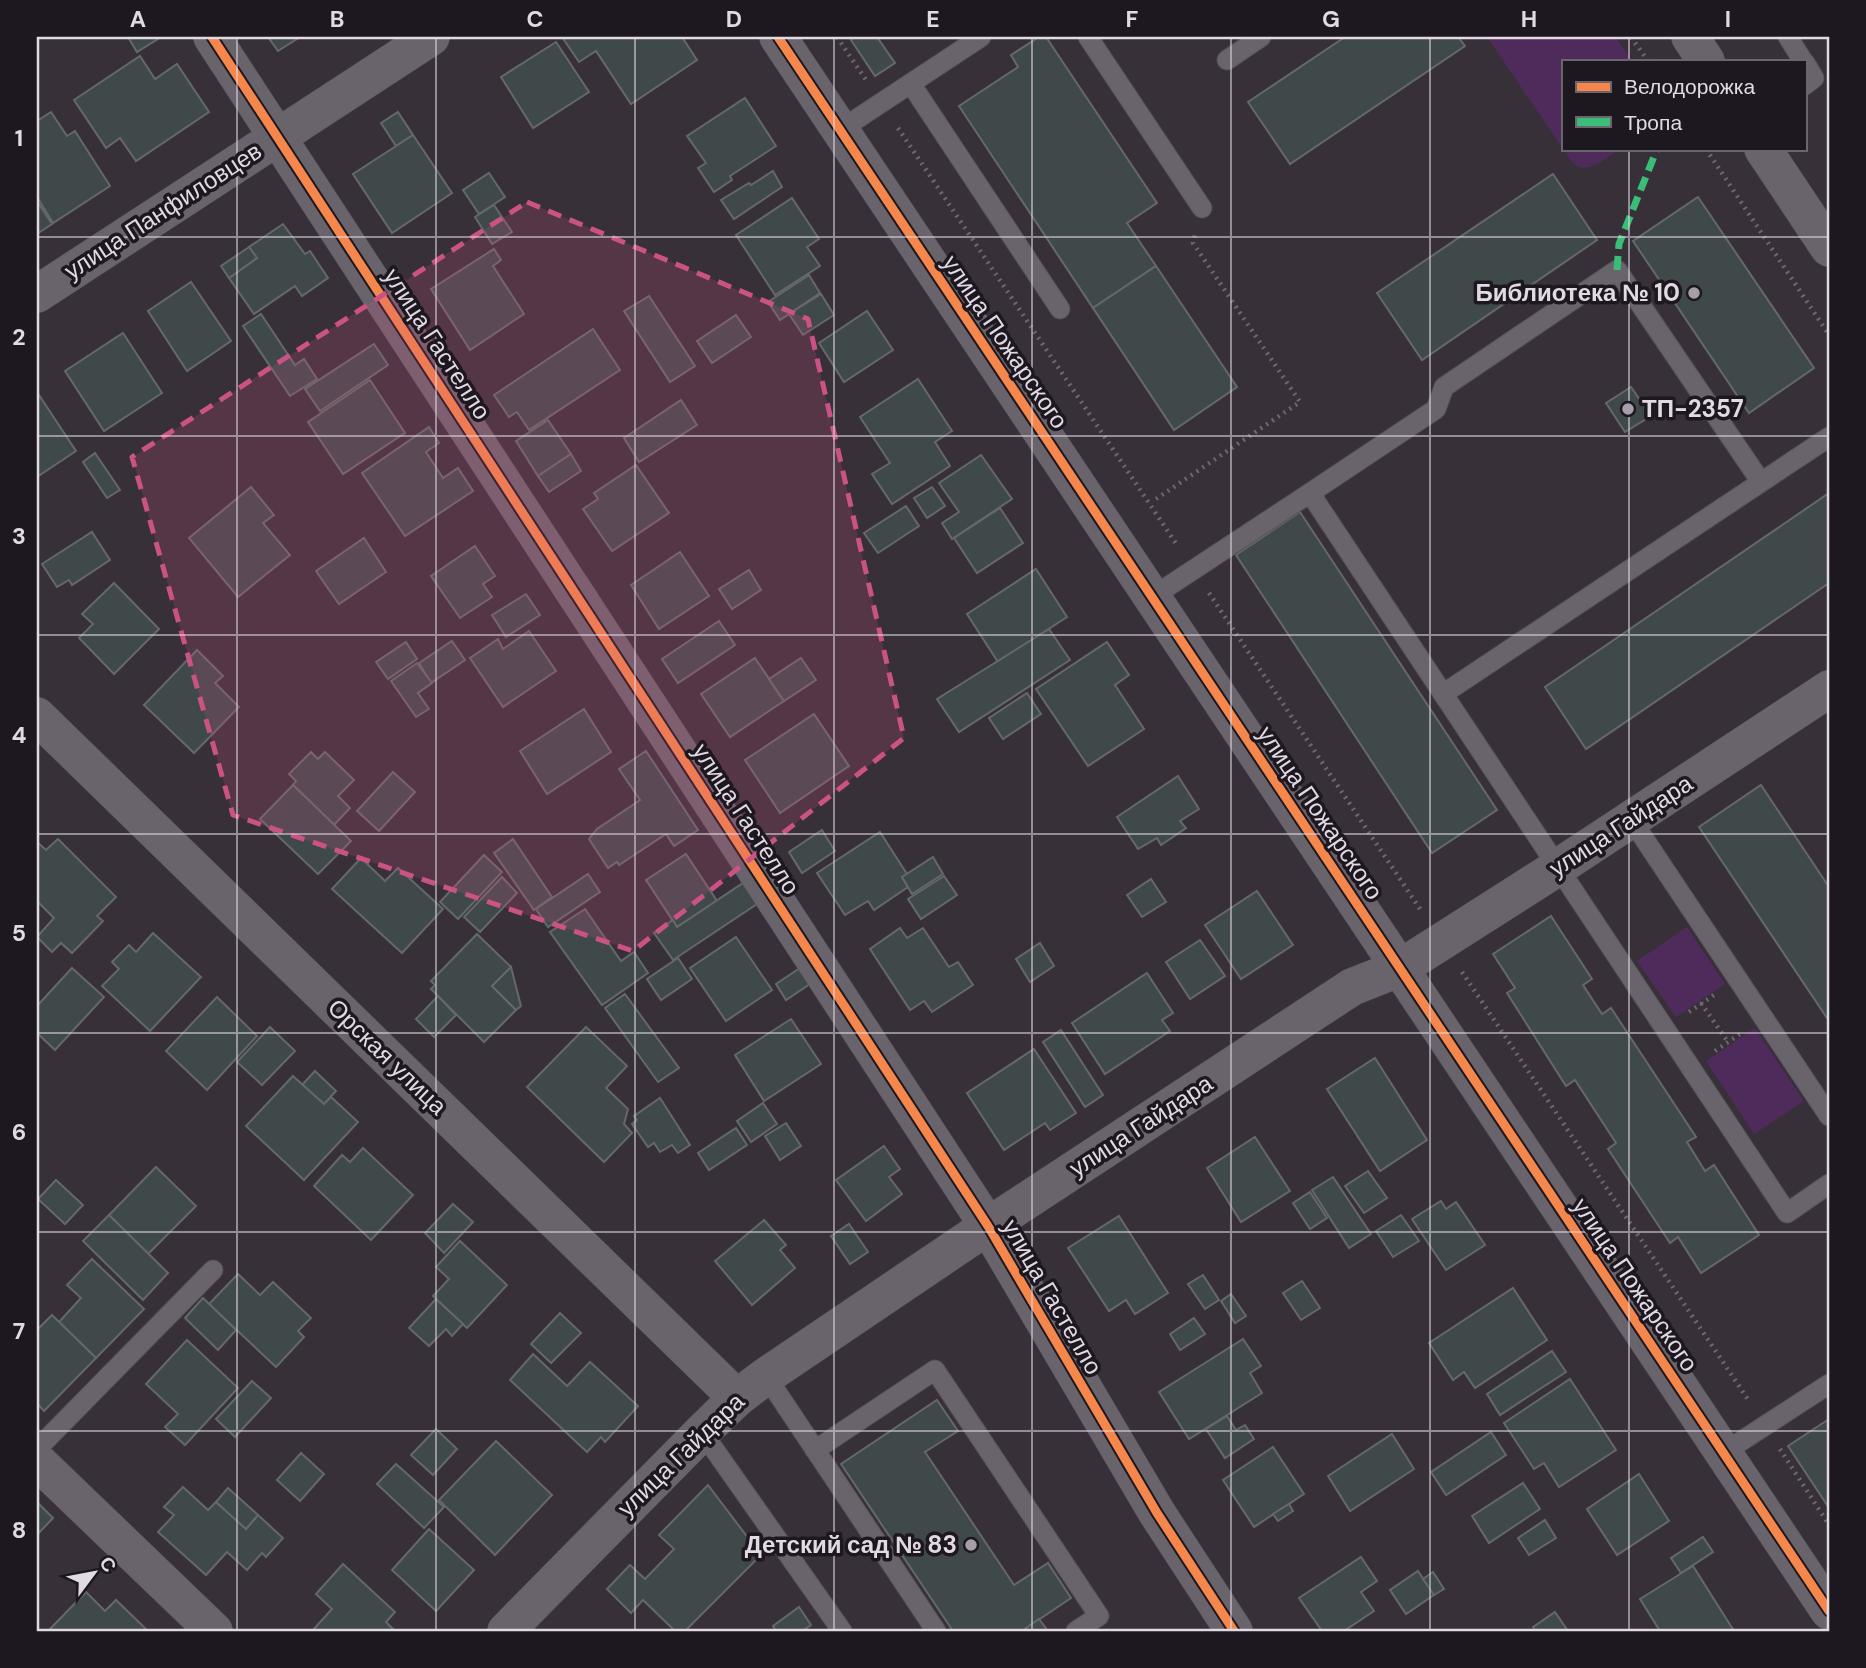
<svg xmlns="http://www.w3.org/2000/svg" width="1866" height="1668" viewBox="0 0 1866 1668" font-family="'DM Sans',sans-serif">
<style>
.green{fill:#4e2b5a}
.building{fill:#3f494a;stroke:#65686a;stroke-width:2}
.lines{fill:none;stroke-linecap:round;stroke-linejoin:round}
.service-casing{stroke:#554f57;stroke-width:21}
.minor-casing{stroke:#554f57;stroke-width:38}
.path{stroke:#6d676e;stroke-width:4.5;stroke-dasharray:2 5;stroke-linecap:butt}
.service{stroke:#69636b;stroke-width:19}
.minor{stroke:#69636b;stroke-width:37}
.quiet{stroke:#3abd76;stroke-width:7;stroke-dasharray:14 7;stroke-linecap:butt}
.cycleway-casing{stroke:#1d171f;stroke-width:13}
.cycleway{stroke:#f5874c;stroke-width:9}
.marked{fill:#cb5284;fill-opacity:0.2;stroke:#cb5284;stroke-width:5;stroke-dasharray:14 9;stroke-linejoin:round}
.grid{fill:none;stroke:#e1d9e4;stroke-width:2;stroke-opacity:0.55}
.poi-dot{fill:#a69ea8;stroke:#1d171f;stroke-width:2.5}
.labels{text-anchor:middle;stroke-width:7;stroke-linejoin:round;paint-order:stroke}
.street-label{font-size:24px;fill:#e1d9e4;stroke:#1d171f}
.poi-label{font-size:24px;font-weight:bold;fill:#e1d9e4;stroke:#1d171f;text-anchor:end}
.neatline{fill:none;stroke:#e1d9e4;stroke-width:2.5}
.grid-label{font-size:23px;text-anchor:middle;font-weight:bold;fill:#e1d9e4}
</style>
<rect width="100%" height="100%" fill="#373039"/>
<g class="green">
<path d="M1487 37H1615L1632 61H1563V149Z"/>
<path d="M1563 149H1620C1608 156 1587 177 1573 163 1569 159 1566 153 1563 149Z"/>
<path d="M1687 927 1725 984 1676 1017 1637 961Z"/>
<path d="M1755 1028 1804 1101 1754 1134 1706 1061Z"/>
</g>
<g class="building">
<path d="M128 37H161L137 52Z"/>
<path d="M268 37H300L278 51Z"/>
<path d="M562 37H682L697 60 631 104 596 51 579 62Z"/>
<path d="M855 37H877L895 63 875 76 851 40Z"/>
<path d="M1039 37H1046L1157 203 1127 223 1156 266 1093 308 959 106 1018 67 1011 55Z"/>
<path d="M1345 37H1458L1465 46 1290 164 1248 102Z"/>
<path d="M556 42 589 92 533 128 501 77Z"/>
<path d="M140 56 155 79 177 64 209 112 136 161 120 138 106 148 74 100Z"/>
<path d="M745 98 776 146 730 176 732 180 714 192 698 168 706 163 687 136Z"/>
<path d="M51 112 67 136 75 131 110 186 53 223 37 197V121Z"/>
<path d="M398 112 413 135 396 146 381 123Z"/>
<path d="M413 135 452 193 392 233 353 174Z"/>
<path d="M773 171 782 187 734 219 721 200 749 183 751 185Z"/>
<path d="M489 173 505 197 479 214 463 190Z"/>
<path d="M1553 174 1597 240 1422 360 1377 293Z"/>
<path d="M1698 197 1814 368 1749 413 1633 241Z"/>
<path d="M792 198 819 239 807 247 820 266 775 295 736 235Z"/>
<path d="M37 201 52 224 37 234Z"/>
<path d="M494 205 512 232 492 244 475 217Z"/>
<path d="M283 224 305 254 310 251 328 278 302 296 295 286 254 314 229 278 257 258 249 247Z"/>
<path d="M249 247 257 258 229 278 221 266Z"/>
<path d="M494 249 501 260 493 266 524 314 470 350 431 289Z"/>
<path d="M1156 266 1237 387 1174 430 1093 308Z"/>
<path d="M809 275 820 293 780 320 768 302Z"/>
<path d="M191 282 231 341 187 371 148 311Z"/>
<path d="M821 294 834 315 803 335 789 314Z"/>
<path d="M649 296 695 366 670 382 624 311Z"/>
<path d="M867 311 893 350 844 382 819 343Z"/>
<path d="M261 314 295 365 304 359 317 379 290 396 243 326Z"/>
<path d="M736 315 751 337 712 363 697 341Z"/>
<path d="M593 329 620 370 529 430 517 412 509 417 494 395Z"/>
<path d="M123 333 162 393 104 431 65 371Z"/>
<path d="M374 344 388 365 320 411 305 389Z"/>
<path d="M918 379 952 431 935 442 950 466 892 504 872 474 890 463 860 417Z"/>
<path d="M370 380 405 433 343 474 308 422Z"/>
<path d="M1631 387 1651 416 1625 432 1606 403Z"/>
<path d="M37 392 76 451 37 477Z"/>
<path d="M681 400 697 425 639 462 624 438Z"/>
<path d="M548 420 571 454 538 476 516 441Z"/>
<path d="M429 427 439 443 426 452 443 478 458 468 473 491 405 536 362 473Z"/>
<path d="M95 453 120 490 107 498 83 462Z"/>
<path d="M571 454 581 471 549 492 538 476Z"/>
<path d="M981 455 1012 499 952 539 942 523 959 512 939 483Z"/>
<path d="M636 465 669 513 612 551 583 509 598 499 594 493Z"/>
<path d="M251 487 274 515 263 523 290 555 238 597 189 538Z"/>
<path d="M932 487 945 506 927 518 914 498Z"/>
<path d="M1829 493V583L1586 749 1545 687Z"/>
<path d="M906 506 919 526 878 553 864 533Z"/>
<path d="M1000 508 1023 543 977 573 954 538Z"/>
<path d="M1300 512 1497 810 1432 853 1236 555Z"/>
<path d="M92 532 110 560 72 585 69 580 57 587 42 564Z"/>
<path d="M364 538 386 572 339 604 316 571Z"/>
<path d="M475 546 495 576 483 584 492 597 460 618 431 576Z"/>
<path d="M680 552 709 596 659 629 631 585Z"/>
<path d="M1036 569 1067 617 998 662 967 614Z"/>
<path d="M749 570 761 590 732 609 719 589Z"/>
<path d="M114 583 159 629 114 674 79 638 93 624 82 614Z"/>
<path d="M526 594 540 615 506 637 492 615Z"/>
<path d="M719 621 735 645 678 683 662 659Z"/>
<path d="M1049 629 1070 660 959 732 937 699Z"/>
<path d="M529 631 556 671 503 707 470 658 498 639 503 649Z"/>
<path d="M452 641 465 660 431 683 419 663Z"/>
<path d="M406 642 417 659 388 679 376 662Z"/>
<path d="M1107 642 1129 675 1115 685 1144 729 1088 766 1036 689Z"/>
<path d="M197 650 223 676 215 683 239 707 194 753 144 705Z"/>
<path d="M755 658 784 701 730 737 701 694Z"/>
<path d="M801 658 816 680 784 701 769 679Z"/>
<path d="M417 663 432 683 418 693 429 709 416 717 391 681Z"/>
<path d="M1027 693 1041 714 1003 739 989 718Z"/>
<path d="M584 709 611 752 547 794 520 751Z"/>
<path d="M814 714 849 766 780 813 745 760Z"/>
<path d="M646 751 698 830 674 846 666 834 619 865 617 862 608 868 589 839 597 829 640 800 619 769Z"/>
<path d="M311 752 318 759 325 752 354 780 338 796 350 808 334 825 293 785 296 781 289 774Z"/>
<path d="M393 772 415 792 379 831 357 811Z"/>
<path d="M1178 776 1199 809 1180 821 1186 828 1161 845 1157 838 1138 849 1117 817Z"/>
<path d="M293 785 351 841 318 874 260 819Z"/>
<path d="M1761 785 1829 887V1021L1699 827Z"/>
<path d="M822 830 835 851 802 873 789 852Z"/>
<path d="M880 832 907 874 902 877 908 887 874 910 868 901 845 915 817 873Z"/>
<path d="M58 839 116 897 97 916 103 921 72 953 61 943 52 952 37 937 54 918 37 901V842L46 850Z"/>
<path d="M513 839 552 897 534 910 494 853Z"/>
<path d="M686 854 717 901 677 927 646 880Z"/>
<path d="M484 855 502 872 458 919 440 902Z"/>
<path d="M933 857 943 874 912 894 902 877Z"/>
<path d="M361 858 385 881 398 868 443 909 402 953 332 889Z"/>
<path d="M588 874 600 892 548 927 536 909Z"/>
<path d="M944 876 957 895 921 919 908 899Z"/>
<path d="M502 877 517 893 480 932 464 917Z"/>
<path d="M1151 879 1166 902 1142 917 1127 895Z"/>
<path d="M743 883 757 904 673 960 654 933 673 920 677 927Z"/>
<path d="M1257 891 1293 945 1241 979 1205 925Z"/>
<path d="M585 909 621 961 634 952 648 973 602 1005 550 932Z"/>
<path d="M1551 916 1592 979 1583 985 1602 1014 1611 1008 1696 1137 1687 1142 1705 1171 1714 1165 1759 1235 1701 1273 1678 1237 1670 1243 1608 1149 1616 1143 1575 1080 1566 1086 1507 993 1515 988 1493 954Z"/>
<path d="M900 928 907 938 923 928 949 967 958 962 973 985 932 1012 924 1001 910 1010 870 949Z"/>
<path d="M153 933 201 977 150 1031 102 986 119 969 112 962 129 945 136 952Z"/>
<path d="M477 934 511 967 492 986 516 1010 484 1042 431 989 435 985 431 981Z"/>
<path d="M736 937 772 990 726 1021 690 968Z"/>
<path d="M1200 940 1225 976 1190 999 1166 962Z"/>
<path d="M1040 943 1054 966 1030 982 1016 959Z"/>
<path d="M678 958 692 979 661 1000 647 979Z"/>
<path d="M511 967 521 1006 516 1010 492 986Z"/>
<path d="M72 968 104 997 55 1050 37 1033V1006Z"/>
<path d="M800 968 810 984 786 1000 776 984Z"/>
<path d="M1147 973 1173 1013 1162 1020 1170 1031 1105 1074 1072 1023Z"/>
<path d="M625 994 679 1068 658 1082 605 1008Z"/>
<path d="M438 996 456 1015 434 1037 416 1019Z"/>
<path d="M217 997 257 1036 207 1090 166 1051Z"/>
<path d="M791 1019 821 1064 764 1101 735 1055Z"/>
<path d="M270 1027 295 1051 262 1085 237 1062Z"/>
<path d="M586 1027 627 1066 606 1088 628 1109 624 1124 632 1133 604 1162 527 1087Z"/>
<path d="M1061 1030 1103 1095 1085 1107 1043 1042Z"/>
<path d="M1034 1049 1076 1113 1050 1130 1045 1123 1004 1150 967 1093Z"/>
<path d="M1375 1058 1427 1140 1380 1171 1327 1089Z"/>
<path d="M315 1071 336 1091 324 1104 302 1085Z"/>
<path d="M293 1076 324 1104 331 1097 358 1122 304 1180 246 1126Z"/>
<path d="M660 1098 690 1145 678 1153 672 1145 660 1152 654 1143 648 1147 632 1124 637 1120 634 1116Z"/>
<path d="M763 1103 777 1124 751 1142 737 1121Z"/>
<path d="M786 1123 801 1146 780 1160 765 1136Z"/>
<path d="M736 1128 747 1145 709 1170 698 1153Z"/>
<path d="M1255 1137 1290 1191 1241 1222 1207 1168Z"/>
<path d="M884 1146 900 1169 889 1177 902 1194 866 1221 836 1180Z"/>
<path d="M363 1148 413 1195 371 1240 314 1186 342 1155 350 1162Z"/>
<path d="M156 1167 196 1206 148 1254 109 1215Z"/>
<path d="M1368 1171 1387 1198 1364 1213 1345 1186Z"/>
<path d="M1333 1177 1371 1234 1349 1248 1312 1190Z"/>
<path d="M56 1180 83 1205 65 1224 38 1199Z"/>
<path d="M1310 1192 1327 1218 1310 1229 1293 1203Z"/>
<path d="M1441 1201 1446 1209 1456 1202 1485 1245 1446 1270 1412 1219Z"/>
<path d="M453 1204 473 1222 444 1253 425 1233Z"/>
<path d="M109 1215 168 1273 143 1300 83 1241Z"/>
<path d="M1401 1215 1419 1241 1393 1257 1376 1231Z"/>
<path d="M1119 1216 1168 1293 1135 1314 1126 1300 1109 1311 1068 1248Z"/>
<path d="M764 1220 786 1245 780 1250 795 1268 752 1305 715 1261Z"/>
<path d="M849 1224 868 1252 850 1264 831 1236Z"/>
<path d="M460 1241 507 1285 467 1328 433 1296 449 1279 436 1267Z"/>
<path d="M92 1259 144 1309 96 1358 59 1322 81 1298 67 1285Z"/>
<path d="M238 1274 260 1295 273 1282 311 1318 298 1331 304 1337 276 1367 209 1304Z"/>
<path d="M1203 1275 1219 1300 1205 1309 1188 1284Z"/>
<path d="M1302 1281 1320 1308 1301 1320 1283 1293Z"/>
<path d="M1513 1288 1547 1340 1475 1388 1464 1372 1453 1380 1429 1343Z"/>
<path d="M1231 1294 1246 1316 1235 1323 1221 1301Z"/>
<path d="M203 1298 236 1330 218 1350 185 1318Z"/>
<path d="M436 1299 463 1324 452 1336 446 1329 429 1346 409 1328Z"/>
<path d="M560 1313 581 1333 551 1363 531 1344Z"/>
<path d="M52 1315 96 1358 44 1411 37 1403V1330Z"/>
<path d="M1194 1318 1205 1334 1180 1350 1170 1334Z"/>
<path d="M1243 1339 1261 1366 1250 1373 1262 1393 1189 1439 1159 1392Z"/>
<path d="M187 1340 238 1388 185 1445 165 1427 178 1414 146 1384Z"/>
<path d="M1552 1351 1566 1372 1500 1415 1487 1394Z"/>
<path d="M533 1354 567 1386 590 1362 638 1406 605 1442 601 1437 587 1452 510 1380Z"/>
<path d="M1570 1379 1616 1450 1559 1487 1544 1463 1534 1469 1504 1423Z"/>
<path d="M252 1381 271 1398 235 1437 216 1419Z"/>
<path d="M937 1400 958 1431 925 1452 1014 1585 1048 1563 1071 1598 1022 1631H953L841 1464Z"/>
<path d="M1227 1416 1236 1430 1245 1425 1254 1439 1225 1458 1206 1429Z"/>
<path d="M1829 1419V1508L1788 1446Z"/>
<path d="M436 1429 457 1449 433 1475 411 1455Z"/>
<path d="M1491 1432 1506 1455 1446 1495 1431 1472Z"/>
<path d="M1392 1434 1414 1469 1350 1511 1328 1476Z"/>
<path d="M496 1441 552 1495 495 1555 439 1500Z"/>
<path d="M1273 1447 1304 1494 1254 1527 1223 1480Z"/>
<path d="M301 1453 324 1474 300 1501 277 1480Z"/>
<path d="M396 1464 444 1507 424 1528 377 1484Z"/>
<path d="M1639 1474 1669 1521 1617 1555 1587 1509Z"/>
<path d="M1523 1483 1540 1509 1489 1543 1472 1516Z"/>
<path d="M708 1485 761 1555 685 1631H675L643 1600 631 1613 607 1589 630 1565 645 1579 674 1549 659 1535Z"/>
<path d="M183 1487 208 1510 216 1502 246 1529 258 1515 283 1538 266 1557 262 1553 247 1570 227 1552 206 1575 158 1532 174 1515 164 1507Z"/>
<path d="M228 1488 258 1515 246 1529 216 1502Z"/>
<path d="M37 1502 53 1518 37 1535Z"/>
<path d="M1289 1504 1293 1511 1278 1521 1273 1514Z"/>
<path d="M1545 1520 1556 1538 1529 1555 1518 1538Z"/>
<path d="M429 1529 474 1570 436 1611 392 1570Z"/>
<path d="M1703 1537 1713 1552 1681 1573 1671 1558Z"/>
<path d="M1361 1557 1377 1581 1361 1592 1374 1611 1344 1631H1322L1299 1598Z"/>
<path d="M343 1564 395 1612 386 1622 395 1631H312L332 1609 316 1594Z"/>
<path d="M1693 1566 1734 1631H1660L1640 1599Z"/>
<path d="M1418 1571 1434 1595 1406 1614 1390 1590Z"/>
<path d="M1433 1572 1444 1589 1434 1595 1423 1579Z"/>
<path d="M86 1592 105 1611 116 1600 148 1631H48Z"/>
<path d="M799 1607 811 1625 802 1631H776L773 1626Z"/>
<path d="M1555 1612 1568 1631H1535L1533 1627Z"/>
<path d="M1039 1619 1048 1631H1022Z"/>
</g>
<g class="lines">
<g class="service-casing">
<g id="service">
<path d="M1088 37 1202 208"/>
<path d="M1788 37 1803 61"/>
<path d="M1227 60 1261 37"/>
<path d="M1805 63 1814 78 1805 85"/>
<path d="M911 84 1060 309"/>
<path d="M840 130 981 37"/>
<path d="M1310 493 1436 409 1444 387 1617 270 1761 482"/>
<path d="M1152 597 1310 493 1787 1213 1829 1184"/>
<path d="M1443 694 1829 437"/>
<path d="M1631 819 1829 1116"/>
<path d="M766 1376 936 1631"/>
<path d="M702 1432 842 1631"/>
<path d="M37 1449 213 1270"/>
<path d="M815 1450 935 1370 1099 1616 1076 1631"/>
<path d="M1723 1453 1829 1384"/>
</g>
</g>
<g class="minor-casing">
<g id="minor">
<path d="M212 37 988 1226 1157 1513 1234 1631"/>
<path d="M778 37 1829 1611"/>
<path d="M1690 37 1706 61"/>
<path d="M1763 149 1829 248"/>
<path d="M37 294 431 37"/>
<path d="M37 716 737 1398"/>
<path d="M37 1461 214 1631"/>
<path d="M506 1631 702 1432 737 1398 766 1376 988 1226 1352 987 1400 968 1557 868 1829 689"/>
</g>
</g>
<g class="path">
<path d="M837 37 866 80"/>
<path d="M1631 37 1648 61"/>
<path d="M898 128 1177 545"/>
<path d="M1706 149 1829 335"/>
<path d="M1156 499 1300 402 1193 243 1195 235"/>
<path d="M1209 593 1420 909"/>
<path d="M1462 972 1749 1401"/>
<path d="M1701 1003 1728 1042"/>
<path d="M1689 1012 1714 995"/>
<path d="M1715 1051 1740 1034"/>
<path d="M1780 1449 1829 1525"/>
</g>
<use href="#service" class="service"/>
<use href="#minor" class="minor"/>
<path class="quiet" d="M1617 270 1619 244 1657 149"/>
<g class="cycleway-casing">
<g id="cycleway">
<path d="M212 37 988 1226 1157 1513 1234 1631"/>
<path d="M778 37 1829 1611"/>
</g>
</g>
<use href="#cycleway" class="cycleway"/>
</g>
<path class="marked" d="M527 202 808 319 904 738 633 951 233 815 132 457Z"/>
<path class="grid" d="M237 37V1631M436 37V1631M635 37V1631M834 37V1631M1032 37V1631M1231 37V1631M1430 37V1631M1629 37V61M1629 149V1631M37 237H1829M37 436H1829M37 635H1829M37 834H1829M37 1033H1829M37 1232H1829M37 1431H1829"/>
<g class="poi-dot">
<circle cx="1694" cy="293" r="7"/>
<circle cx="1628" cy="409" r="7"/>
<circle cx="971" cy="1545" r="7"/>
</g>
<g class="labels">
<g class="street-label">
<text transform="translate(163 211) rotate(-33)" y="8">улица Панфиловцев</text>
<text transform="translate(1005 342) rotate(56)" y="8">улица Пожарского</text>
<text transform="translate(437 344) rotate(57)" y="8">улица Гастелло</text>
<text transform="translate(1320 813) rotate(56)" y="8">улица Пожарского</text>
<text transform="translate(746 819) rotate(57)" y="8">улица Гастелло</text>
<text transform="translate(1621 826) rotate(-33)" y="8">улица Гайдара</text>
<text transform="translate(387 1057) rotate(44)" y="8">Орская улица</text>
<text transform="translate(1141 1126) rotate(-33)" y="8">улица Гайдара</text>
<text transform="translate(1635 1285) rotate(56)" y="8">улица Пожарского</text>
<text transform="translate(1052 1297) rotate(60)" y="8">улица Гастелло</text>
<text transform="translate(681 1455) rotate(-44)" y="8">улица Гайдара</text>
</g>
<g class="poi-label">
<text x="1680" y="301">Библиотека № 10</text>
<text x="1642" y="417" text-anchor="start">ТП-2357</text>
<text x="957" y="1553">Детский сад № 83</text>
</g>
</g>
<rect width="1866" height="1668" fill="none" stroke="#1d171f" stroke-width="77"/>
<rect x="1562" y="60" width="245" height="91" fill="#1d171f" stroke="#6b656e" stroke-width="2"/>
<rect x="1576" y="82" width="35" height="10" fill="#f5874c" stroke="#6b656e" stroke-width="2"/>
<text x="1624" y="94" font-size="21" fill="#e1d9e4">Велодорожка</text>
<rect x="1576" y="117" width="35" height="10" fill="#3abd76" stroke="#6b656e" stroke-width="2"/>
<text x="1624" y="130" font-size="21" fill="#e1d9e4">Тропа</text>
<g transform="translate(94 1573) rotate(58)" stroke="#1d171f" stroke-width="5" paint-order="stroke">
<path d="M0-5L12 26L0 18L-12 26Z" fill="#e1d9e4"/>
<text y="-10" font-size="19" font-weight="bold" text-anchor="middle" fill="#e1d9e4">С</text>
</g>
<rect x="38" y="38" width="1790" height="1592" class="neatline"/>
<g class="grid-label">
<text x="138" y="27">A</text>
<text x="337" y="27">B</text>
<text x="535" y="27">C</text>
<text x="734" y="27">D</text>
<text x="933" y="27">E</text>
<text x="1132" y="27">F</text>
<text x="1331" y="27">G</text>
<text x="1529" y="27">H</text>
<text x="1728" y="27">I</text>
<text x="19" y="146">1</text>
<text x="19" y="345">2</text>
<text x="19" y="544">3</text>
<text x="19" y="743">4</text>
<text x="19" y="941">5</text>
<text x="19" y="1140">6</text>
<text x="19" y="1339">7</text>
<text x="19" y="1538">8</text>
</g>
</svg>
